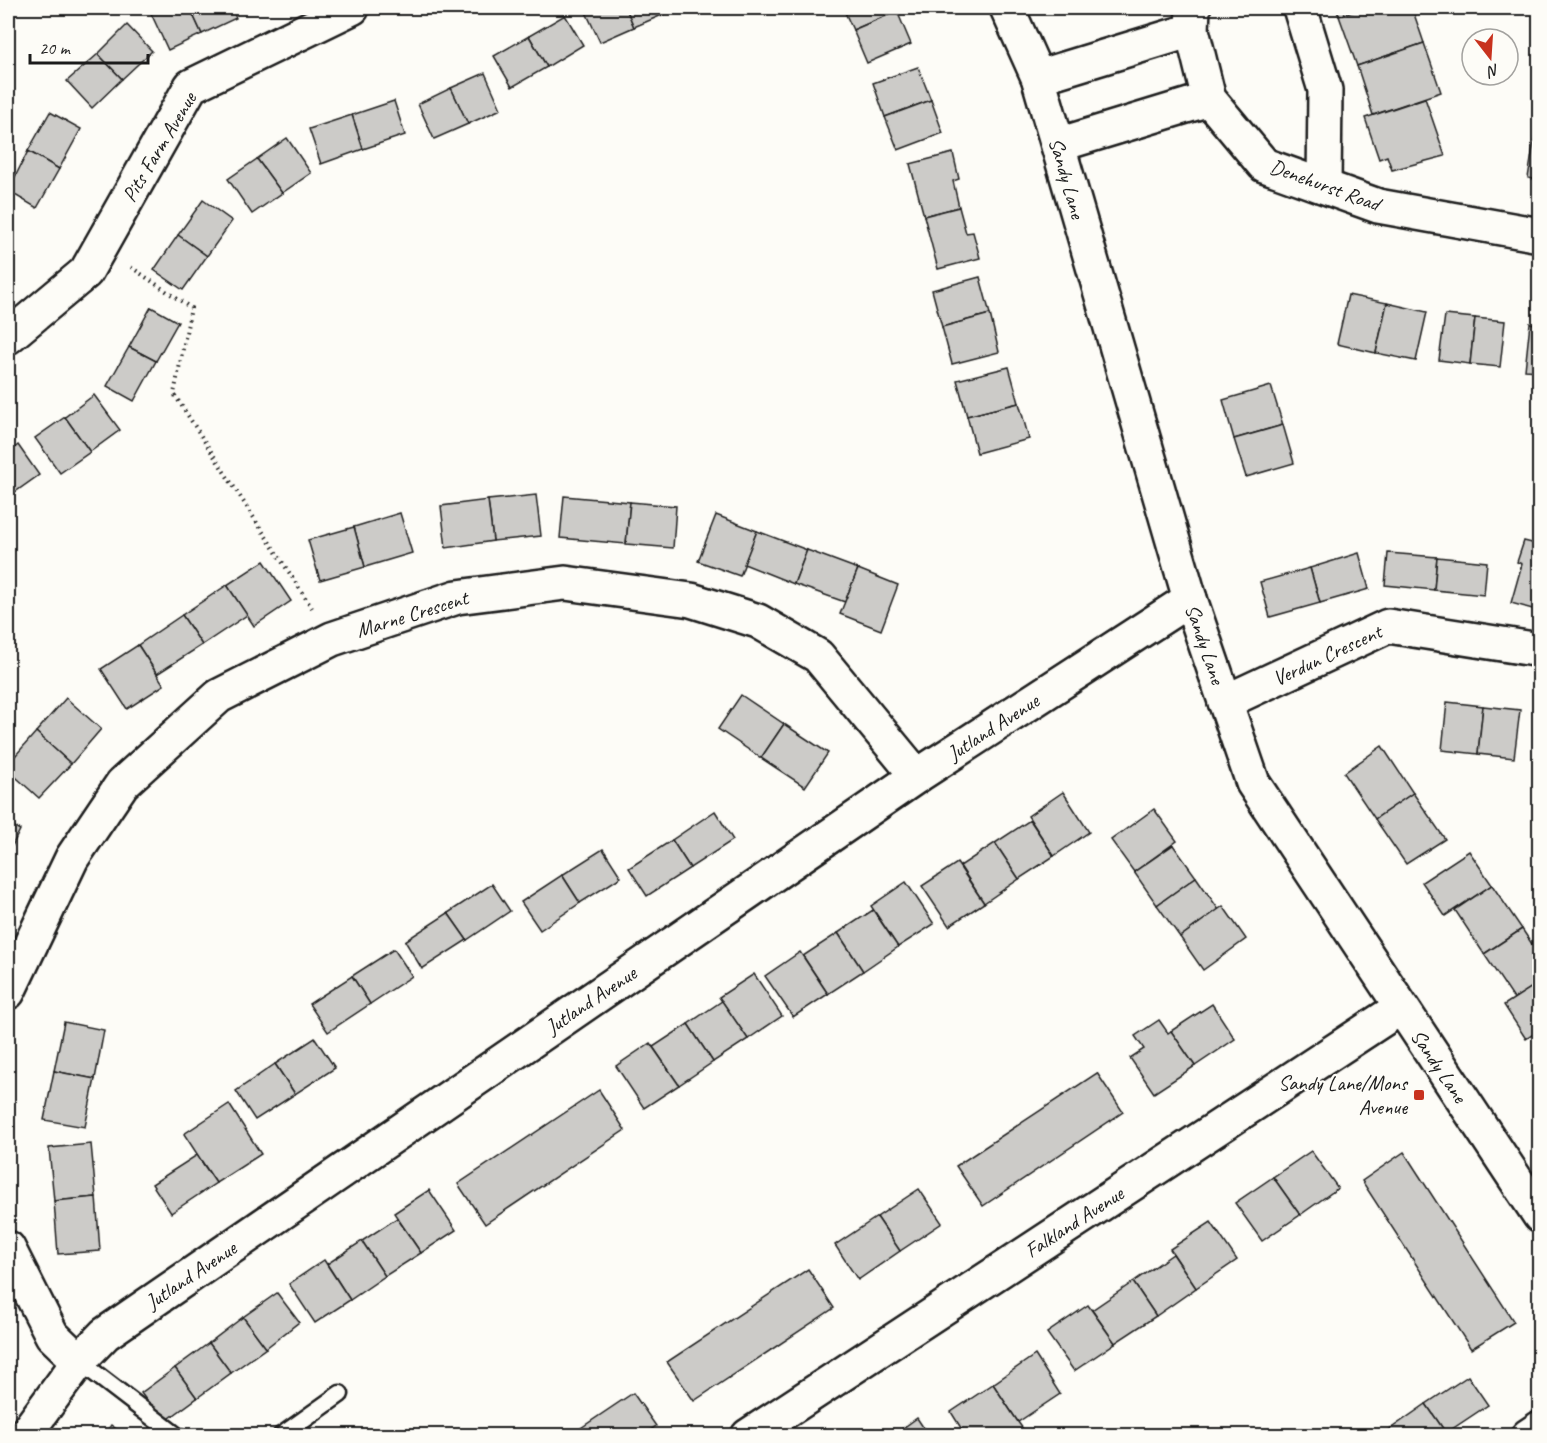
<svg xmlns="http://www.w3.org/2000/svg" width="1547" height="1443" viewBox="0 0 1547 1443" font-family="Caveat,sans-serif">
<style>
.building{fill:#cccbc8;stroke:#1c1c1c;stroke-width:1.5}
.lines{fill:none;stroke-linecap:round;stroke-linejoin:round}
.service-casing{stroke:#1c1c1c;stroke-width:21}
.minor-casing{stroke:#1c1c1c;stroke-width:38}
.secondary-casing{stroke:#1c1c1c;stroke-width:38}
.path{stroke:#1c1c1c;stroke-width:4;stroke-dasharray:1.5 4.5;stroke-linecap:butt}
.service{stroke:#fdfcf7;stroke-width:16}
.minor{stroke:#fdfcf7;stroke-width:33}
.secondary{stroke:#fdfcf7;stroke-width:33}
.poi-dot{fill:#c8321e;stroke:#fdfcf7;stroke-width:2}
.labels{text-anchor:middle;stroke-width:4.5;stroke-linejoin:round;paint-order:stroke}
.street-label{font-size:21px;fill:#1c1c1c;stroke:#fdfcf7}
.poi-label{font-size:21px;fill:#1c1c1c;stroke:#fdfcf7;text-anchor:end}
</style>
<rect width="100%" height="100%" fill="#fdfcf7"/>
<filter id="ink" filterUnits="userSpaceOnUse"><feTurbulence type="fractalNoise" baseFrequency=".0167" numOctaves="2"/><feDisplacementMap in="SourceGraphic" scale="12" xChannelSelector="R" yChannelSelector="G"/><feConvolveMatrix kernelMatrix="1 2 1 2 8 2 1 2 1" color-interpolation-filters="sRGB"/></filter>
<g filter="url(#ink)">
<g class="building">
<path d="M152 8H190L202 34 168 50 149 9Z"/>
<path d="M190 8H231L236 18 202 34Z"/>
<path d="M584 8H626L634 27 600 42Z"/>
<path d="M626 8H667L669 12 634 27Z"/>
<path d="M843 8H895L897 11 853 30Z"/>
<path d="M1336 8H1365L1339 16Z"/>
<path d="M1365 8H1412L1424 43 1357 66 1339 16Z"/>
<path d="M897 11 911 44 867 63 853 30Z"/>
<path d="M565 15 583 45 547 67 529 36Z"/>
<path d="M127 25 152 51 122 79 98 54Z"/>
<path d="M529 36 547 67 512 87 494 56Z"/>
<path d="M1424 43 1441 92 1373 115 1357 66Z"/>
<path d="M98 54 122 79 92 108 67 81Z"/>
<path d="M918 67 931 100 885 117 873 83Z"/>
<path d="M485 73 501 109 468 124 451 88Z"/>
<path d="M451 88 468 124 434 139 418 104Z"/>
<path d="M1425 98 1445 156 1392 170 1387 156 1379 159 1365 118Z"/>
<path d="M931 100 943 133 898 150 885 117Z"/>
<path d="M394 101 405 135 363 149 352 115Z"/>
<path d="M50 112 81 129 59 169 28 151Z"/>
<path d="M352 115 363 149 321 164 309 129Z"/>
<path d="M1535 135 1540 136V180L1528 178Z"/>
<path d="M287 138 311 173 282 193 257 159Z"/>
<path d="M28 151 59 169 37 208 8 191Z"/>
<path d="M953 153 959 179 953 181 959 207 924 216 910 164Z"/>
<path d="M257 159 282 193 252 214 228 179Z"/>
<path d="M203 200 232 221 207 256 178 235Z"/>
<path d="M959 207 966 233 973 232 980 258 938 269 924 216Z"/>
<path d="M178 235 207 256 183 290 154 270Z"/>
<path d="M980 277 990 314 942 327 932 290Z"/>
<path d="M1348 295 1387 303 1376 353 1337 344Z"/>
<path d="M1387 303 1427 312 1416 361 1376 353Z"/>
<path d="M151 307 178 322 156 361 129 347Z"/>
<path d="M990 314 999 352 952 364 942 327Z"/>
<path d="M1445 315 1475 318 1470 364 1439 360Z"/>
<path d="M1475 318 1505 321 1500 367 1470 364Z"/>
<path d="M1530 323 1540 325V371L1525 370Z"/>
<path d="M129 347 156 361 134 401 107 386Z"/>
<path d="M1009 367 1019 403 967 416 957 380Z"/>
<path d="M1271 386 1283 425 1234 439 1223 400Z"/>
<path d="M94 395 120 430 90 452 65 417Z"/>
<path d="M1019 403 1029 439 977 453 967 416Z"/>
<path d="M65 417 90 452 60 473 35 438Z"/>
<path d="M1283 425 1294 463 1246 477 1234 439Z"/>
<path d="M18 445 39 475 8 497V453Z"/>
<path d="M536 495 541 536 493 541 488 500Z"/>
<path d="M564 496 630 502 626 544 560 538Z"/>
<path d="M488 500 493 541 446 548 441 506Z"/>
<path d="M630 502 676 506 673 548 626 544Z"/>
<path d="M400 513 412 553 365 567 354 527Z"/>
<path d="M716 515 757 531 740 576 698 561Z"/>
<path d="M354 527 365 567 320 580 308 540Z"/>
<path d="M757 531 807 550 794 584 744 564Z"/>
<path d="M1524 541 1540 545V611L1511 603 1522 564 1517 562Z"/>
<path d="M807 550 858 569 845 602 794 584Z"/>
<path d="M1359 553 1369 589 1320 603 1310 568Z"/>
<path d="M1388 553 1437 557 1434 590 1385 585Z"/>
<path d="M1437 557 1487 562 1484 595 1434 590Z"/>
<path d="M264 561 291 601 254 626 227 585Z"/>
<path d="M1310 568 1320 603 1270 617 1260 582Z"/>
<path d="M858 569 898 585 881 630 840 614Z"/>
<path d="M227 585 247 615 202 645 182 615Z"/>
<path d="M182 615 202 645 157 674 138 645Z"/>
<path d="M138 645 164 685 127 709 101 669Z"/>
<path d="M741 695 784 724 761 758 718 729Z"/>
<path d="M66 698 101 729 71 764 36 732Z"/>
<path d="M1447 702 1483 706 1478 754 1442 750Z"/>
<path d="M1483 706 1520 710 1514 758 1478 754Z"/>
<path d="M784 724 828 753 805 787 761 758Z"/>
<path d="M36 732 71 764 39 798 8 770V764Z"/>
<path d="M1382 746 1413 793 1375 819 1344 773Z"/>
<path d="M1063 792 1089 832 1054 856 1028 816Z"/>
<path d="M1413 793 1445 839 1406 864 1375 819Z"/>
<path d="M1154 809 1177 841 1134 872 1111 840Z"/>
<path d="M715 811 733 840 690 868 672 840Z"/>
<path d="M1030 820 1054 856 1019 879 995 843Z"/>
<path d="M8 823 20 830 8 854Z"/>
<path d="M672 840 690 868 647 896 629 868Z"/>
<path d="M995 843 1019 879 984 903 960 866Z"/>
<path d="M1173 845 1196 877 1157 905 1134 872Z"/>
<path d="M603 849 621 877 580 903 562 875Z"/>
<path d="M1469 851 1492 885 1445 916 1422 882Z"/>
<path d="M957 863 984 903 949 926 922 886Z"/>
<path d="M562 875 580 903 540 930 521 902Z"/>
<path d="M1196 877 1219 910 1180 937 1157 905Z"/>
<path d="M906 882 934 924 898 947 871 906Z"/>
<path d="M492 884 510 911 467 940 448 913Z"/>
<path d="M1492 885 1522 929 1484 954 1455 910Z"/>
<path d="M1223 906 1246 939 1203 970 1180 937Z"/>
<path d="M873 910 898 947 863 971 838 933Z"/>
<path d="M448 913 467 940 422 969 405 941Z"/>
<path d="M1522 929 1540 956V982L1514 999 1484 954Z"/>
<path d="M838 933 863 971 828 994 803 956Z"/>
<path d="M394 949 412 976 370 1004 352 976Z"/>
<path d="M800 952 828 994 793 1017 765 976Z"/>
<path d="M754 974 782 1016 748 1039 719 997Z"/>
<path d="M352 976 370 1004 328 1032 309 1004Z"/>
<path d="M1540 982V1030L1526 1039 1504 1005Z"/>
<path d="M722 1001 748 1039 713 1062 688 1024Z"/>
<path d="M1212 1004 1235 1039 1195 1066 1171 1031Z"/>
<path d="M1159 1020 1168 1033 1171 1031 1195 1066 1154 1093 1130 1058 1144 1049 1135 1036Z"/>
<path d="M64 1022 104 1030 95 1079 54 1071Z"/>
<path d="M688 1024 713 1062 679 1085 653 1047Z"/>
<path d="M315 1038 335 1068 295 1094 275 1064Z"/>
<path d="M650 1043 679 1085 644 1108 616 1066Z"/>
<path d="M275 1064 295 1094 255 1120 236 1091Z"/>
<path d="M54 1071 95 1079 85 1127 44 1120Z"/>
<path d="M1097 1073 1123 1112 983 1206 956 1166Z"/>
<path d="M599 1090 625 1130 485 1224 458 1184Z"/>
<path d="M229 1104 261 1154 216 1183 184 1134Z"/>
<path d="M91 1144 96 1197 54 1201 49 1148Z"/>
<path d="M1311 1151 1338 1188 1300 1215 1273 1177Z"/>
<path d="M1404 1152 1514 1322 1471 1349 1362 1181Z"/>
<path d="M197 1155 216 1183 171 1213 152 1184Z"/>
<path d="M1273 1177 1300 1215 1262 1241 1235 1203Z"/>
<path d="M919 1189 942 1223 900 1251 877 1217Z"/>
<path d="M429 1190 456 1230 421 1253 394 1213Z"/>
<path d="M96 1197 100 1251 58 1254 54 1201Z"/>
<path d="M877 1217 900 1251 858 1280 835 1245Z"/>
<path d="M397 1218 421 1253 385 1276 362 1241Z"/>
<path d="M1211 1222 1237 1260 1196 1288 1170 1249Z"/>
<path d="M362 1241 385 1276 350 1300 327 1264Z"/>
<path d="M1173 1254 1196 1288 1156 1316 1133 1282Z"/>
<path d="M324 1260 350 1300 315 1323 289 1284Z"/>
<path d="M808 1269 834 1308 694 1401 667 1362Z"/>
<path d="M1133 1282 1156 1316 1115 1343 1092 1310Z"/>
<path d="M277 1293 299 1322 266 1348 243 1317Z"/>
<path d="M1088 1305 1115 1343 1074 1371 1047 1333Z"/>
<path d="M243 1317 266 1348 231 1373 209 1343Z"/>
<path d="M209 1343 231 1373 197 1398 175 1368Z"/>
<path d="M1035 1355 1060 1394 1018 1422 993 1384Z"/>
<path d="M175 1368 197 1398 163 1423 141 1393Z"/>
<path d="M1468 1376 1488 1405 1446 1433 1426 1404Z"/>
<path d="M993 1384 1018 1422 1028 1436H966L951 1412Z"/>
<path d="M633 1393 656 1426 642 1436H569Z"/>
<path d="M1426 1404 1446 1433 1384 1436 1383 1434Z"/>
<path d="M917 1418 929 1436H892Z"/>
<path d="M111 1425 126 1436H103Z"/>
</g>
<g class="lines">
<g class="service-casing">
<g id="service">
<path d="M79 1361 177 1436"/>
<path d="M281 1436 340 1394"/>
</g>
</g>
<g class="minor-casing">
<g id="minor">
<path d="M1193 8 1192 30 1209 99 1264 165 1378 206 1540 235"/>
<path d="M1300 8 1325 90 1324 186"/>
<path d="M1038 77 1192 30"/>
<path d="M1058 145 1209 99"/>
<path d="M8 337 86 272 191 86 352 8"/>
<path d="M1225 702 1388 626 1540 650"/>
<path d="M8 992 72 858 122 784 219 696 332 639 457 597 565 583 691 600 758 621 818 656 917 776"/>
<path d="M8 1248 52 1335 79 1361"/>
<path d="M24 1436 79 1361 105 1334 917 776 1190 599"/>
<path d="M748 1436 1400 1008"/>
<path d="M1528 1436 1540 1428"/>
</g>
</g>
<g class="secondary-casing">
<path id="secondary" d="M1007 8 1038 77 1190 599 1253 783 1540 1216"/>
</g>
<path class="path" d="M131 267 191 308 174 394 312 608"/>
<use href="#service" class="service"/>
<use href="#minor" class="minor"/>
<use href="#secondary" class="secondary"/>
</g>
</g>
<rect class="poi-dot" x="1413" y="1089" width="12" height="12" rx="3"/>
<g class="labels">
<g class="street-label">
<text transform="translate(159 147) rotate(-59)" y="7">Pits Farm Avenue</text>
<text transform="translate(1067 178) rotate(74)" y="7">Sandy Lane</text>
<text transform="translate(1325 185) rotate(20)" y="7">Denehurst Road</text>
<text transform="translate(412 614) rotate(-17)" y="7">Marne Crescent</text>
<text transform="translate(1205 644) rotate(71)" y="7">Sandy Lane</text>
<text transform="translate(1327 655) rotate(-25)" y="7">Verdun Crescent</text>
<text transform="translate(993 727) rotate(-33)" y="7">Jutland Avenue</text>
<text transform="translate(591 1000) rotate(-34)" y="7">Jutland Avenue</text>
<text transform="translate(1439 1066) rotate(56)" y="7">Sandy Lane</text>
<text transform="translate(1074 1222) rotate(-33)" y="7">Falkland Avenue</text>
<text transform="translate(191 1275) rotate(-34)" y="7">Jutland Avenue</text>
</g>
<g class="poi-label">
<text x="1407" y="1090">Sandy Lane/Mons<tspan x="1407" dy="24">Avenue</tspan></text>
</g>
</g>
<rect width="1547" height="1443" fill="none" stroke="#fdfcf7" stroke-width="30"/>
<rect x="15" y="15" width="1517" height="1413" fill="none" stroke="#1c1c1c" stroke-width="2" filter="url(#ink)"/>
<g transform="translate(1490 57) rotate(163)"><circle r="28" fill="#fdfcf7" stroke="#a3a29f" stroke-width="1.5"/>
<path d="M0-4.5L10 22L0 15L-10 22Z" fill="#c8321e"/>
<text y="-9" font-size="16" font-weight="bold" text-anchor="middle" fill="#1c1c1c">N</text>
</g>
<path d="M30 54v9h118v-9" fill="none" stroke="#1c1c1c" stroke-width="3"/>
<text x="39" y="54" font-size="18" fill="#1c1c1c" stroke="#fdfcf7" stroke-width="4.5" paint-order="stroke">20 m</text>
</svg>
